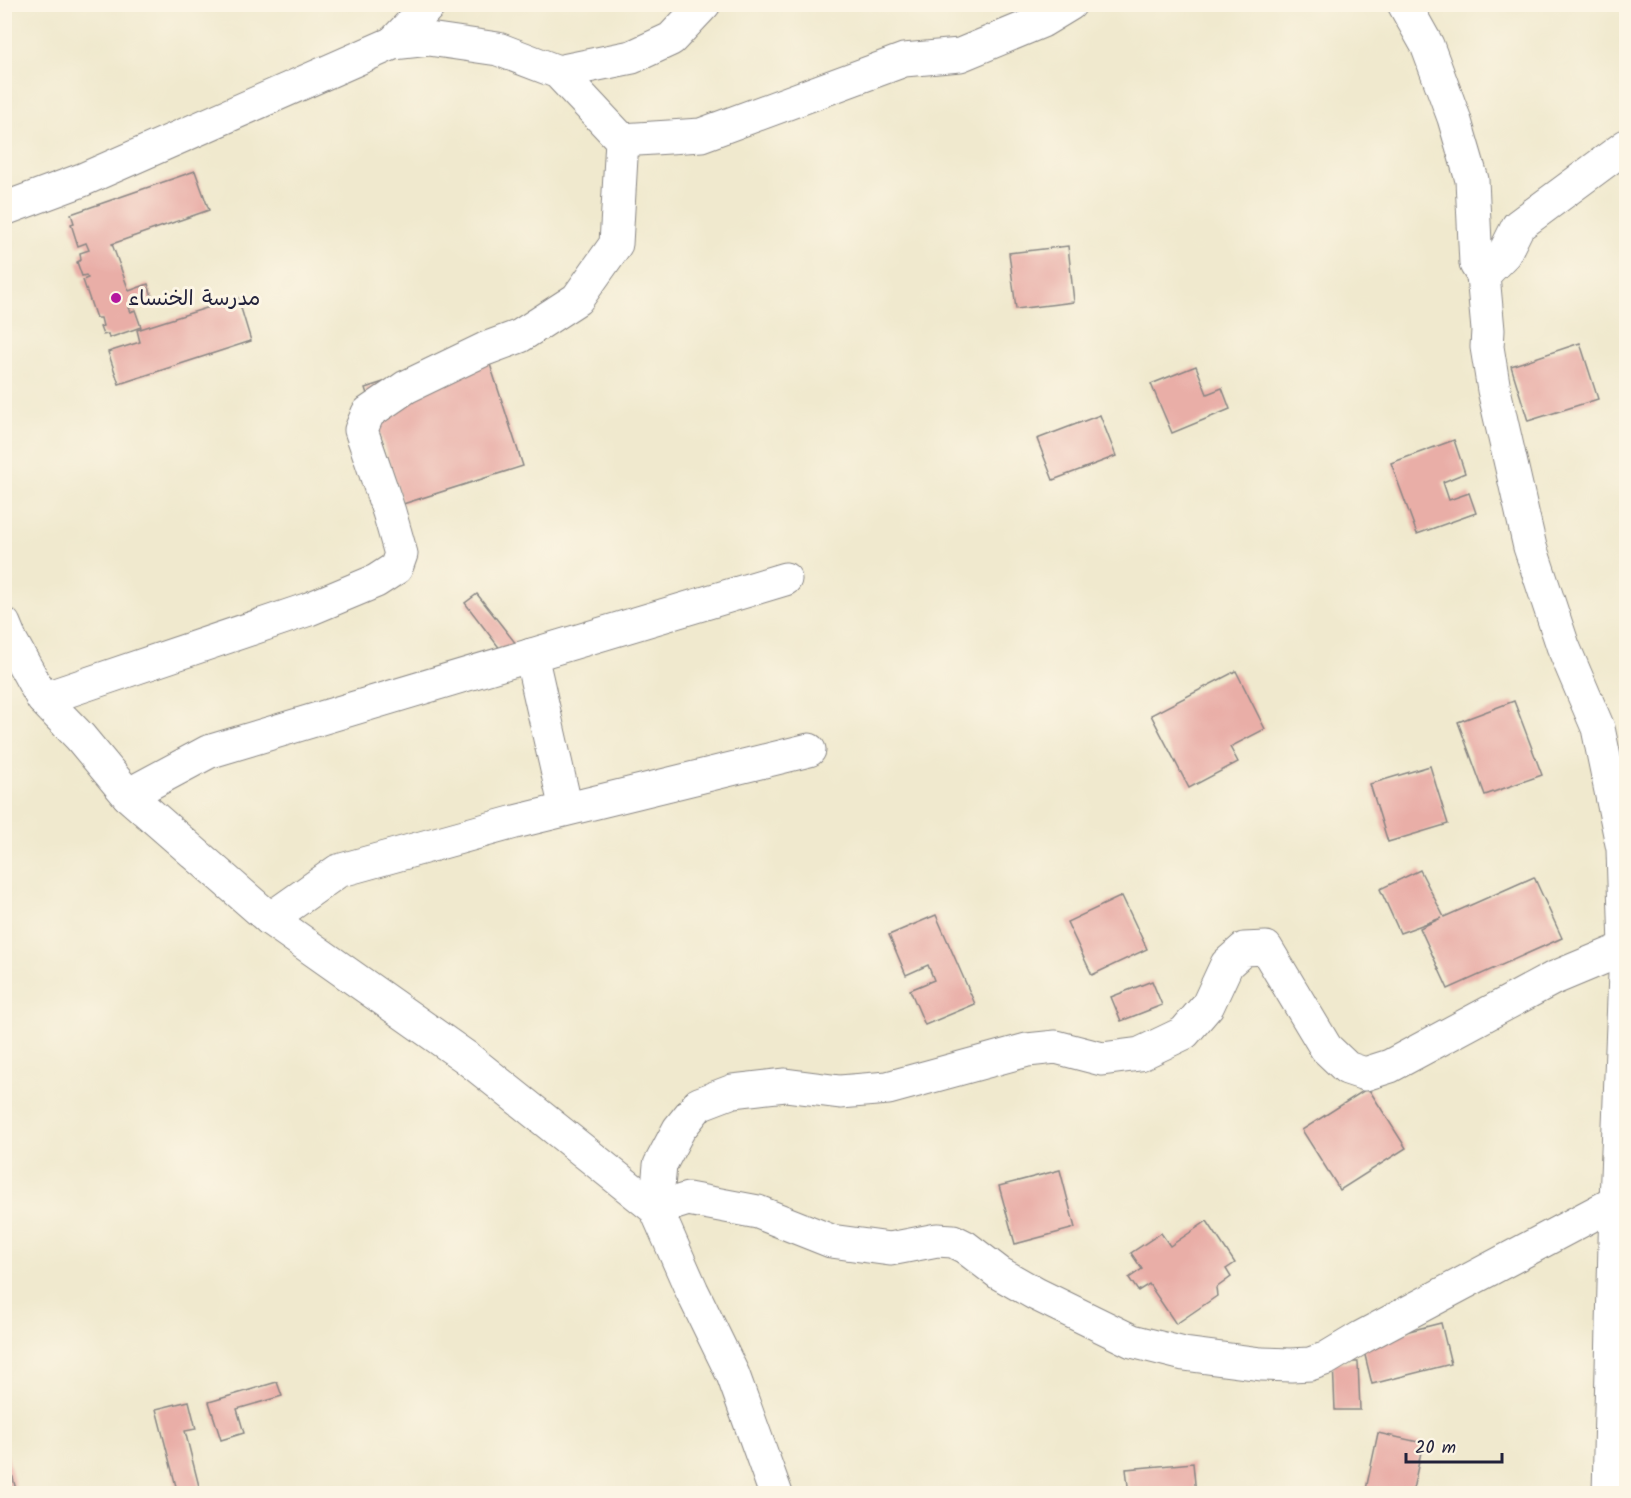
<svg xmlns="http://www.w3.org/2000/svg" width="1631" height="1498" viewBox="0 0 1631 1498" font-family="Kalam,'Playpen Sans Arabic',sans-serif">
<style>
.building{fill:#e9aea7}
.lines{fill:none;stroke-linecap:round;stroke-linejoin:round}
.street-casing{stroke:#898684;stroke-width:35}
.street{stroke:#fff;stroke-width:33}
.poi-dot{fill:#b5179e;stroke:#fcf5e5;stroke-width:2}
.labels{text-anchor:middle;stroke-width:6;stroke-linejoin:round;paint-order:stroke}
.poi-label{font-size:21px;fill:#22223b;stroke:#fcf5e5;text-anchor:start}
</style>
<rect width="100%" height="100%" fill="#fcf5e5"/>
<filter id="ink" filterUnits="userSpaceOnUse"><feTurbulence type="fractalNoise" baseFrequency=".0167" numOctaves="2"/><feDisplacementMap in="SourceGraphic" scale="12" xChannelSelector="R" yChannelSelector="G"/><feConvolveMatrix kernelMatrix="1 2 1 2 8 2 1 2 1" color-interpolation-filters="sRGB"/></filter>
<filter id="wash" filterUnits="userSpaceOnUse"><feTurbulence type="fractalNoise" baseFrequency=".008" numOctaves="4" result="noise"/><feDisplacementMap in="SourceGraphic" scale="24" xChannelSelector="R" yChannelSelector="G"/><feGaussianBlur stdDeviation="1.35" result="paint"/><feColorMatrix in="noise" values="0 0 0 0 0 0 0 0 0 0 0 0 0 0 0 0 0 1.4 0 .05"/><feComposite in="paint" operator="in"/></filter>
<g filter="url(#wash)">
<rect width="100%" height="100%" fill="#f0e9ce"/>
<g id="blocks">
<g class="building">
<path d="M195 171 209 210 112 244 129 291 148 284 153 299 129 308 131 312 135 310 141 327 109 338 108 334 103 335 100 327 103 326 101 318H96L83 280 88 278 86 275 82 276 77 262 81 260 80 253 89 250 86 243 78 246 71 224 74 223 71 214Z"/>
<path d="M1068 246 1074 302 1016 309 1009 253Z"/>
<path d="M238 298 251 341 119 384 108 352 140 342 137 330Z"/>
<path d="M1580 343 1598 399 1528 421 1511 366Z"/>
<path d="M485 349 523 466 403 504 365 388Z"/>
<path d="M1196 366 1207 394 1222 388 1230 409 1172 433 1151 384Z"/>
<path d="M1100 415 1116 456 1053 480 1037 439Z"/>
<path d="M1454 440 1465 473 1443 482 1449 500 1469 493 1476 513 1417 534 1391 463Z"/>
<path d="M477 594 517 645 504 654 465 603Z"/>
<path d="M1236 671 1265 729 1230 747 1238 762 1189 788 1151 715Z"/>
<path d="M1514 701 1542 775 1485 795 1458 722Z"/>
<path d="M1430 766 1448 824 1388 842 1370 784Z"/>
<path d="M1420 870 1444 917 1534 877 1562 938 1448 989 1420 928 1441 918 1400 933 1380 889Z"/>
<path d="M1122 896 1147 949 1092 975 1067 922Z"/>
<path d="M936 915 975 1004 925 1025 910 990 934 980 928 965 906 975 889 935Z"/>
<path d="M1152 981 1162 1005 1121 1021 1111 997Z"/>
<path d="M1368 1088 1406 1148 1340 1190 1302 1130Z"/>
<path d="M1060 1170 1075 1228 1015 1244 999 1186Z"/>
<path d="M1207 1221 1235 1263 1226 1269 1231 1277 1216 1288 1217 1296 1176 1324 1149 1284 1138 1291 1129 1278 1142 1269 1131 1253 1161 1233 1170 1246Z"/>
<path d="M1441 1323 1451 1364 1372 1384 1362 1343Z"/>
<path d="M1333 1362H1358L1360 1410H1335Z"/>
<path d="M277 1382 282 1396 237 1409 244 1433 221 1440 209 1402Z"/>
<path d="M189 1401 196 1429 185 1431 201 1494H178L156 1409Z"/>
<path d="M1378 1433 1423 1443 1412 1494H1365Z"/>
<path d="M7 1454 17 1494H4V1455Z"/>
<path d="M1193 1463 1196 1494H1129L1126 1469Z"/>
</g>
</g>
</g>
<g filter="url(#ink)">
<use href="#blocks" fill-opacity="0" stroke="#898684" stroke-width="1.5"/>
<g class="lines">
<g class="street-casing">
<g id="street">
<path d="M1404 4 1427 45 1454 118 1472 180 1476 264 1483 275 1488 330 1487 347 1494 390 1530 547 1563 646 1598 728 1623 849 1626 948 1616 1202 1609 1494"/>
<path d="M393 43 430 4"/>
<path d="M558 72 632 57 671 39 704 4"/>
<path d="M4 209 82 180 393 43 429 39 498 49 558 72 622 140 701 135 904 60 960 55 1042 21 1070 4"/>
<path d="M1483 275 1504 254 1518 226 1626 146"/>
<path d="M4 624 11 641 43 699 80 737 128 795 270 919 467 1058 656 1209 692 1291 733 1375 776 1494"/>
<path d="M531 655 566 809"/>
<path d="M43 699 309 609 376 581 396 568 401 554 389 512 361 430 368 413 406 387 485 349 520 336 577 299 616 244 622 140"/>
<path d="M128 795 208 752 785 579"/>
<path d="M270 919 338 871 515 822 809 750"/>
<path d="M1616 1202 1362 1337 1327 1358 1310 1364 1291 1365 1261 1364 1184 1354 1132 1341 1036 1294 999 1273 965 1247 953 1241 937 1240 890 1249 831 1241 758 1212 688 1199 656 1209 660 1165 679 1129 699 1104 733 1091 785 1085 840 1092 888 1088 1027 1050 1056 1047 1102 1059 1140 1054 1184 1033 1208 1005 1227 964 1244 949 1266 948 1326 1048 1347 1068 1365 1074 1390 1066 1552 979 1626 948"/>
</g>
</g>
<use href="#street" class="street"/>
</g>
</g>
<circle class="poi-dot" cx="116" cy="298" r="6"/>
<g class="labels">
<g class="poi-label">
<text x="128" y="305">مدرسة الخنساء</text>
</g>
</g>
<rect width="1631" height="1498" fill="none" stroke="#fcf5e5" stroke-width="24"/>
<path d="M1406 1453v9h96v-9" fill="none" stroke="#22223b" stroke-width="3"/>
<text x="1415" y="1453" font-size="18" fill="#22223b" stroke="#fcf5e5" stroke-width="4.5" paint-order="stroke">20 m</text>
</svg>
